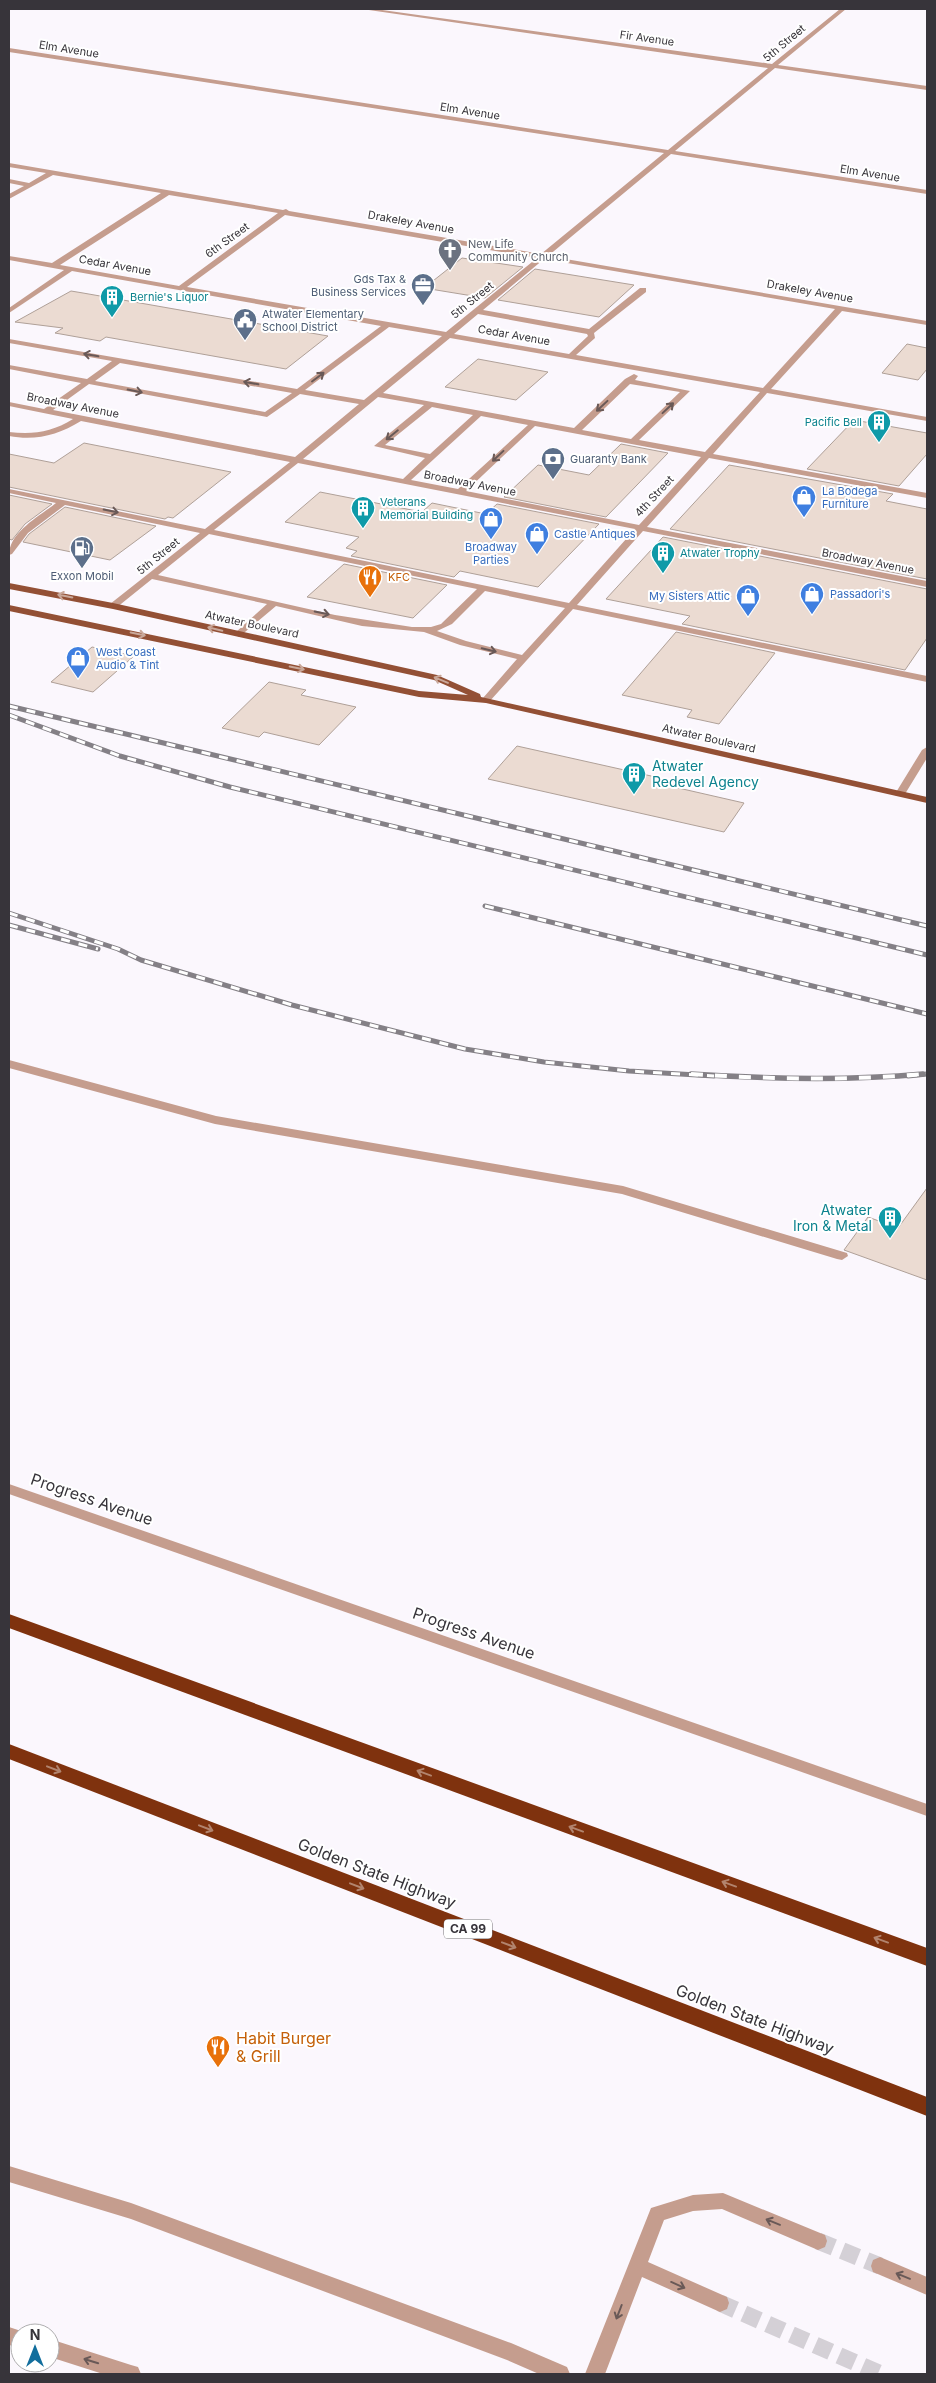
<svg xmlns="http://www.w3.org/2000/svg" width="936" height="2383" viewBox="0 0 936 2383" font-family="Inter,sans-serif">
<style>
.building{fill:#ebdbd2;stroke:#afa098}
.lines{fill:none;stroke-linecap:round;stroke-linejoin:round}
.minor-tunnel{stroke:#d4d0d6;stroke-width:17;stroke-dasharray:17 9;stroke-linecap:butt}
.minor{fill:#c59d8e;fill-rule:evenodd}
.major{fill:#935035;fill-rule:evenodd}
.highway{fill:#7f320e;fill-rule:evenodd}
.rail-far1-casing{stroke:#848086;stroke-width:5}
.rail-casing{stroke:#848086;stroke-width:5.5}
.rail-far1{stroke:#fff;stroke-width:3;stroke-dasharray:9;stroke-linecap:butt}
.rail{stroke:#fff;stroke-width:4;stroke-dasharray:12;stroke-linecap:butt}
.oneway{stroke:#695957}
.oneway2{stroke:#c9a89a}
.oneway3{stroke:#b2846e}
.labels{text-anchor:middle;stroke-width:4;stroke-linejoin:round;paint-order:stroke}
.far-street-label{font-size:11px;fill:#37343a;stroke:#fff}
.far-worship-label{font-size:11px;fill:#5b616d;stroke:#fff;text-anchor:start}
.far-service-label{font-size:11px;fill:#4e5e75;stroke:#fff;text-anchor:start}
.far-culture-label{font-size:11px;fill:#0d838f;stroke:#fff;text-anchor:start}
.far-shop-label{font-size:11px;fill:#366cbe;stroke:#fff;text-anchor:start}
.far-food-label{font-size:11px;fill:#c56008;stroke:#fff;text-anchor:start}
.shield{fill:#fff;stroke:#737175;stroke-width:1}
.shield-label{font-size:12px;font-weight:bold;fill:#37343a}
.culture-label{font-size:14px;fill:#0d838f;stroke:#fff;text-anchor:start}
.near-street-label{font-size:16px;fill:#37343a;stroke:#fff}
.near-food-label{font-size:16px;fill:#c56008;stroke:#fff;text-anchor:start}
</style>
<rect width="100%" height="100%" fill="#fbf7fd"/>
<g class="building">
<path d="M462 258 523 267 485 298 424 288Z"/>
<path d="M535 269 634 285 599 317 498 300Z"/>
<path d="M71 291 83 293 328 336 286 369 106 337 100 341 55 333 63 328 15 322Z"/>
<path d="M907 344 927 348V369L918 380 882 373Z"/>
<path d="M478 359 548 372 516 400 445 387Z"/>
<path d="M854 420 927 433V454L899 486 807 469Z"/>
<path d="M84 443 231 472 173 518 168 517 165 519 9 487V454L54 463Z"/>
<path d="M621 444 668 453 606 517 504 497 538 465 589 475Z"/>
<path d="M729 465 893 494 886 501 927 509V579L670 529Z"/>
<path d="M320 492 422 512 432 503 486 514 497 504 599 524 538 587 460 571 454 577 351 556 357 551 346 548 359 537 285 522Z"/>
<path d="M9 495 52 504 25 524 12 540 9 539Z"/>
<path d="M65 507 156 526 110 560 23 542 29 534Z"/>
<path d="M663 537 927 589V638L905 670 682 624 690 616 606 599Z"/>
<path d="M344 564 447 585 413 618 307 597Z"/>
<path d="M676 632 775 653 719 724 687 717 692 710 622 695Z"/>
<path d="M92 647 134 656 93 692 51 682Z"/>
<path d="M269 682 306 690 301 695 356 707 319 745 264 732 259 737 222 728Z"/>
<path d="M517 746 678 782 674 787 744 803 724 832 488 779Z"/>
<path d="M927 1188V1280L844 1250 868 1217 898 1228Z"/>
</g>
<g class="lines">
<g class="minor-tunnel">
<path d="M818 2241 880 2266"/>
<path d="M720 2303 881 2374"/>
</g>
<g class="minor">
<path d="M362 9H375L772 64 840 9H846L778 65 927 86V90L775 68 675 151 927 190V194L671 154 548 256 927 321V325L842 311 771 389 927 417V421L767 393 713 454 927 493V498L709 458 647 527 927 581V587L643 531 577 605 927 676V682L573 609 489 702 486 703 481 700 483 698 517 659 460 645 424 632 362 626 276 606 239 637 234 634 236 632 267 604 152 579 116 608H110V604L200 533 65 505 28 533 12 554 9 555C9 532 40 516 56 503L9 493V489L205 529 290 462 81 421C58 435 36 441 9 436V432C33 435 52 432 73 419L9 406V402L44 409 81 383 9 369V365L87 379 112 361 9 343V339L297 389 381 326 72 271 9 313V308L64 270 9 260V256L52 263 161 193 53 175 9 199V194L24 186 9 183V179L29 183 46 173 9 167V163L283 210 286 209 289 211 541 254 664 153 9 52V48L668 150 768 68ZM169 195 278 213 179 286 60 265ZM285 215 537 258 446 332 187 287ZM544 259 835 309 763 388 576 355 595 338 594 333 646 292V288H640L589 329 483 310ZM478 314 587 334 588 336 569 354 454 334ZM389 327 442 336 364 400 305 390ZM450 338 760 392 705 452 639 440 690 391 635 380 638 376 634 374 625 379 574 428 383 393ZM120 363 292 393 265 412 95 381ZM89 384 267 417 300 394 359 404 295 457 53 410ZM630 384 680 392 631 439 582 430ZM378 397 424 405 374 446 425 458 403 479 303 459ZM432 407 473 415 430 454 385 445ZM481 416 528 425 458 489 411 480ZM535 426 701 457 639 525 466 491ZM298 463 635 529 569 603 214 530ZM209 534 477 589 441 624 431 627H412L335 615 158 575ZM485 591 565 608 522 655 466 641 437 631 452 624Z"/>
<path d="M927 747V758L905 794 904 796H896L895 794 922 750Z"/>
<path d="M9 1060 216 1116 623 1186 847 1253 848 1256 842 1260 837 1259 622 1194 215 1124 9 1068Z"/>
<path d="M9 1484 927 1804V1816L9 1494Z"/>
<path d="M9 2166 131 2203 511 2343 567 2367 570 2374H539L507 2360 131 2219 9 2182Z"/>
<path d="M723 2193 825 2235 827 2241 825 2247 818 2250 722 2209 693 2211 664 2220 648 2262 727 2297 729 2303 727 2309 720 2312 642 2277 605 2374H585L651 2208 693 2195Z"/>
<path d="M880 2257 927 2277V2295L873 2272 871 2266 873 2260Z"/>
<path d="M9 2327 27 2333H20V2348L9 2345Z"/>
<path d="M50 2339 131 2365 138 2367 141 2374H103L50 2357Z"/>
</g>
<path class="major" d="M9 583 113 603 437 675 480 694 481 697 927 797V803L486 703 419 697 9 611V605L419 691 468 695 434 680 113 609 9 589Z"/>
<g class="highway">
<path d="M9 1614 927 1948V1966L9 1628Z"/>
<path d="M9 1744 927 2097V2116L9 1759Z"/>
</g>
<g class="rail-far1-casing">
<g id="rail-far1">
<path d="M9 706 927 926"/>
<path d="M9 715 120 756 230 787 927 955"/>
<path d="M485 906 927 1014"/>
<path d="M9 913 118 949 141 960 292 1005 465 1049 544 1062 629 1071 714 1076"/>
<path d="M9 925 98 949"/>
<path d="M908 1076 927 1074"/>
</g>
</g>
<g class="rail-casing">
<path id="rail" d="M691 1074C767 1079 846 1081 923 1074"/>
</g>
<use href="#rail-far1" class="rail-far1"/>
<use href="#rail" class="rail"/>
</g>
<defs><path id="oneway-shaft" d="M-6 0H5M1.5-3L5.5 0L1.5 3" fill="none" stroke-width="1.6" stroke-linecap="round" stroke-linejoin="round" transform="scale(1.25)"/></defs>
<g class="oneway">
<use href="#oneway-shaft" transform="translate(91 355) rotate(-170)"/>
<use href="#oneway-shaft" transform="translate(318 377) rotate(-37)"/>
<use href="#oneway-shaft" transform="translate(251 383) rotate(-170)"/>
<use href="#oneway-shaft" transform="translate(135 391) rotate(11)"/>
<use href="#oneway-shaft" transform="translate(602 406) rotate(137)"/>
<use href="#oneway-shaft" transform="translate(668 408) rotate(-43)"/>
<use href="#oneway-shaft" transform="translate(392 435) rotate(141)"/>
<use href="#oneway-shaft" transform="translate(498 456) rotate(137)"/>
<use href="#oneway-shaft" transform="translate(111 511) rotate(11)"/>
<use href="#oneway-shaft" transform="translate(322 613) rotate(12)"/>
<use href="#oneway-shaft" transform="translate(489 650) rotate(14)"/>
<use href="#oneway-shaft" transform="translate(773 2222) rotate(-158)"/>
<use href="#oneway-shaft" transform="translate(903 2276) rotate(-158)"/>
<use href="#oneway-shaft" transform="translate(678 2285) rotate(24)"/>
<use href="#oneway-shaft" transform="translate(619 2312) rotate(111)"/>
<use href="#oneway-shaft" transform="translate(91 2361) rotate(-163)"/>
</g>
<g class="oneway2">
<use href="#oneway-shaft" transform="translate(65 596) rotate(-169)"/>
<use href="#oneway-shaft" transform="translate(215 629) rotate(-167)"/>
<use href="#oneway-shaft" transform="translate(138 634) rotate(12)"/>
<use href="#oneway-shaft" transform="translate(297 668) rotate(12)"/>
<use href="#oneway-shaft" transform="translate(441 680) rotate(-158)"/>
</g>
<g class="oneway3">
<use href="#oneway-shaft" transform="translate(54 1769) rotate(21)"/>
<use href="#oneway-shaft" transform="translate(424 1773) rotate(-160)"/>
<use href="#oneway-shaft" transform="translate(206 1828) rotate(21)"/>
<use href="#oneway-shaft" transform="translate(576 1829) rotate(-160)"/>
<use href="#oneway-shaft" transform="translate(729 1884) rotate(-160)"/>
<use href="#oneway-shaft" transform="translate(357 1886) rotate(21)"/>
<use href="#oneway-shaft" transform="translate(881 1940) rotate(-160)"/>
<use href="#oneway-shaft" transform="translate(509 1945) rotate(21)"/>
</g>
<defs>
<g id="church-pin" transform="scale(1.25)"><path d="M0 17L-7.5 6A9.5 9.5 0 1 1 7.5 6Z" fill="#6b7280" stroke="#fff"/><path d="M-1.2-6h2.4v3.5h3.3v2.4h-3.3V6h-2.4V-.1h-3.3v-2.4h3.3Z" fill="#fff"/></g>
<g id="office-pin" transform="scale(1.25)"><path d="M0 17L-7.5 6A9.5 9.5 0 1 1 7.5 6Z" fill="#5c6f8a" stroke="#fff"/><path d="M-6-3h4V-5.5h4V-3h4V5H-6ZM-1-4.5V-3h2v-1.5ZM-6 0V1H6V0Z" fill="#fff"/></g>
<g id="building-pin" transform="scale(1.25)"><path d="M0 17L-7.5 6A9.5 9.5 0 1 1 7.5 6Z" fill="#0f9aa8" stroke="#fff"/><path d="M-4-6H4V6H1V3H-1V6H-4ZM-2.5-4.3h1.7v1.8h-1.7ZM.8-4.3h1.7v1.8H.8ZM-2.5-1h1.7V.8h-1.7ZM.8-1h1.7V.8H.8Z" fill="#fff"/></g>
<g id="civic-pin" transform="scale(1.25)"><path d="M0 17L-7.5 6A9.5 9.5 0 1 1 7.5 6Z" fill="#5c6f8a" stroke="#fff"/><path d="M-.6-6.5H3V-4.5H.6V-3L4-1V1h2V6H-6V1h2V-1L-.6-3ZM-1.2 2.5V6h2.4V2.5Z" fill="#fff"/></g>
<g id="bank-pin" transform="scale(1.25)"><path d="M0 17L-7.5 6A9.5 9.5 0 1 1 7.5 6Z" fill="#5c6f8a" stroke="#fff"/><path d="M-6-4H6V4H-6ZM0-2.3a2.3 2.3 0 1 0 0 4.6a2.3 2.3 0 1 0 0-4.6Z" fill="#fff"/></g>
<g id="shop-pin" transform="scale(1.25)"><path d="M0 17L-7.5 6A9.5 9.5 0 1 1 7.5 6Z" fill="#3f7fe0" stroke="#fff"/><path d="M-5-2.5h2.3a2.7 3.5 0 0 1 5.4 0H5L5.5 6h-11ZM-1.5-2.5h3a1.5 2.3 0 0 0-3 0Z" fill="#fff"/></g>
<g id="fuel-pin" transform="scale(1.25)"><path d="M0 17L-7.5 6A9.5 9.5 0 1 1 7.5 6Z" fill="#5c6f8a" stroke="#fff"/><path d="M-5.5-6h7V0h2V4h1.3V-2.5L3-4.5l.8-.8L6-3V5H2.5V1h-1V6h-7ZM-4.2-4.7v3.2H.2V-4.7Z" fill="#fff"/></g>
<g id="restaurant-pin" transform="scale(1.25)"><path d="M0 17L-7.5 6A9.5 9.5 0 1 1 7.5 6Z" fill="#e8710a" stroke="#fff"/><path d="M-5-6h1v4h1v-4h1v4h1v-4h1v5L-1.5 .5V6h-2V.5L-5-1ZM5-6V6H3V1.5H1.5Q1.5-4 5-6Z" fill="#fff"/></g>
</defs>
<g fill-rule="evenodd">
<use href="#church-pin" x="450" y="250"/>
<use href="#office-pin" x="423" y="285"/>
<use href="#building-pin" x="112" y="297"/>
<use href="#civic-pin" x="245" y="320"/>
<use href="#building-pin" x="879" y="422"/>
<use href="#bank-pin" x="553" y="459"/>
<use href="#shop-pin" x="804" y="497"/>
<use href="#building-pin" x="363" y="508"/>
<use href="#shop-pin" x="491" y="519"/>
<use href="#shop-pin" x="537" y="534"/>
<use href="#fuel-pin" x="82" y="548"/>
<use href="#building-pin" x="663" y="553"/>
<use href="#restaurant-pin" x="370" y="577"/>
<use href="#shop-pin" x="812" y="594"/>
<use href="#shop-pin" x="748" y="596"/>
<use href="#shop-pin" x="78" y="658"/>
<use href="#building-pin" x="634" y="774"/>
<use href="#building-pin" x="890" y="1218"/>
<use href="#restaurant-pin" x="218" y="2047"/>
</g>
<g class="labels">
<g class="far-street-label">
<text transform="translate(647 38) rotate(8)" y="4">Fir Avenue</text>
<text transform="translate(784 43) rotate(-40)" y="4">5th Street</text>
<text transform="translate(69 49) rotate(9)" y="4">Elm Avenue</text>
<text transform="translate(470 111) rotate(9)" y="4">Elm Avenue</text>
<text transform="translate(870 173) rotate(9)" y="4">Elm Avenue</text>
<text transform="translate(411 222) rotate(10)" y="4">Drakeley Avenue</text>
<text transform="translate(227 240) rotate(-36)" y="4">6th Street</text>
<text transform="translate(115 265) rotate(10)" y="4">Cedar Avenue</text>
<text transform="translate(810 291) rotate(10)" y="4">Drakeley Avenue</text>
<text transform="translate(472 300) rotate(-39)" y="4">5th Street</text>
<text transform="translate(514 335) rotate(10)" y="4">Cedar Avenue</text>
<text transform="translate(73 405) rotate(11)" y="4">Broadway Avenue</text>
<text transform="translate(470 483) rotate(11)" y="4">Broadway Avenue</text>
<text transform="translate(654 496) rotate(-47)" y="4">4th Street</text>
<text transform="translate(158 556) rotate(-39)" y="4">5th Street</text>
<text transform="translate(868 561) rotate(11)" y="4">Broadway Avenue</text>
<text transform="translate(252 624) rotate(12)" y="4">Atwater Boulevard</text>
<text transform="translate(709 738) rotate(13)" y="4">Atwater Boulevard</text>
</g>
<g class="far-worship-label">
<text x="468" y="248">New Life<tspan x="468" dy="13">Community Church</tspan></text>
</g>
<g class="far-service-label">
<text x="406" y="283" text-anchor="end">Gds Tax &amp;<tspan x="406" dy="13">Business Services</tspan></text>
<text x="262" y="318">Atwater Elementary<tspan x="262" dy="13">School District</tspan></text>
<text x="570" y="463">Guaranty Bank</text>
<text x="82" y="580" text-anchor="middle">Exxon Mobil</text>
</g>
<g class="far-culture-label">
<text x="130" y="301">Bernie's Liquor</text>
<text x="862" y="426" text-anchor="end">Pacific Bell</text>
<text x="380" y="506">Veterans<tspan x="380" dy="13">Memorial Building</tspan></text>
<text x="680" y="557">Atwater Trophy</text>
</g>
<g class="far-shop-label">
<text x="822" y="495">La Bodega<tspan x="822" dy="13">Furniture</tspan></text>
<text x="554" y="538">Castle Antiques</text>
<text x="491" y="551" text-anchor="middle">Broadway<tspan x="491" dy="13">Parties</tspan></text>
<text x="830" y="598">Passadori's</text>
<text x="730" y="600" text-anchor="end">My Sisters Attic</text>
<text x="96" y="656">West Coast<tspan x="96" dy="13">Audio &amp; Tint</tspan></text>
</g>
<g class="far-food-label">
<text x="388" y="581">KFC</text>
</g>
<rect class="shield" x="444" y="1919.5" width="48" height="19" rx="4"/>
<g class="shield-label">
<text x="468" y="1933">CA 99</text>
</g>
<g class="culture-label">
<text x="652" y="771">Atwater<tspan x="652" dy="16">Redevel Agency</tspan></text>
<text x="872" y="1215" text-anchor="end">Atwater<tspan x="872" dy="16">Iron &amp; Metal</tspan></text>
</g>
<g class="near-street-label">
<text transform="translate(92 1499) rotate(19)" y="6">Progress Avenue</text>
<text transform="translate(474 1633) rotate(19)" y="6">Progress Avenue</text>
<text transform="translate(377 1873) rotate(21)" y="6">Golden State Highway</text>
<text transform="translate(755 2019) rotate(21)" y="6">Golden State Highway</text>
</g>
<g class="near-food-label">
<text x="236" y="2044">Habit Burger<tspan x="236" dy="18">&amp; Grill</tspan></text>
</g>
</g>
<rect width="936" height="2383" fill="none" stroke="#37343a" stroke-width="20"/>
<g transform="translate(35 2348)"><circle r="24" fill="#ffffff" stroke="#afaeb0"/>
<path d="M0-4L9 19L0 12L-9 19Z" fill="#126e9d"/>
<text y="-8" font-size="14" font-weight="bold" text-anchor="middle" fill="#37343a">N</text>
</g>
</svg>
